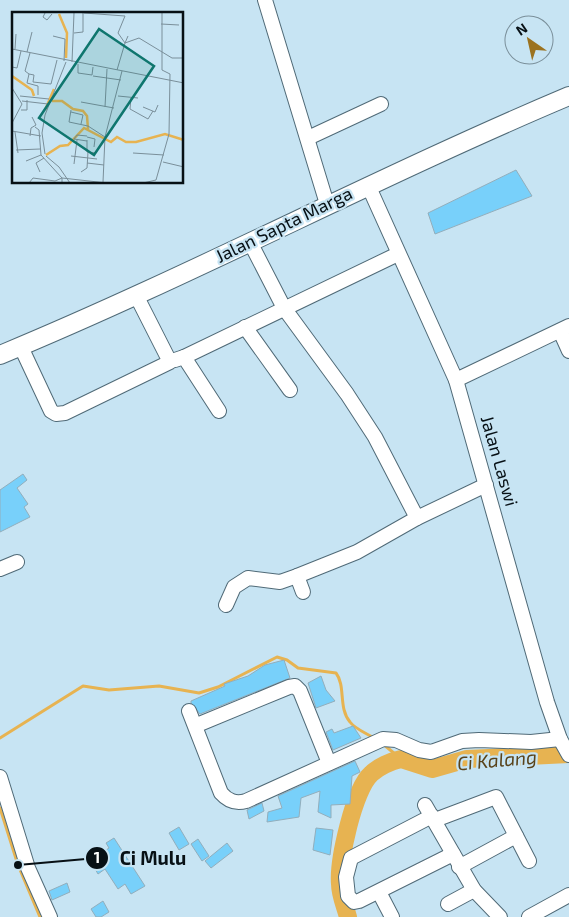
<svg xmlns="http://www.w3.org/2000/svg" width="569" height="917" viewBox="0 0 569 917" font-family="'Exo 2',sans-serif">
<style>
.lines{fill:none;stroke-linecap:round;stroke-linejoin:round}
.stream{stroke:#e7b351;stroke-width:3}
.river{stroke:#e7b351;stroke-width:18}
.building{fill:#78d0fa;stroke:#92aebc}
.minor-casing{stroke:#506a77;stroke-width:16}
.major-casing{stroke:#506a77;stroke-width:20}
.minor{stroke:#fff;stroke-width:14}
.major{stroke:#fff;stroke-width:18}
.labels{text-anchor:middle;stroke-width:4.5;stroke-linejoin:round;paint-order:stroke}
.street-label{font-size:18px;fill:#071015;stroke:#c7e4f3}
.water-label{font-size:19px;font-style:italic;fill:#59431a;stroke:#c7e4f3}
.inset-river{fill:none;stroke:#e7b351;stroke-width:2.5}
.inset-road{fill:none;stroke:#7a8f9a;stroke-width:1}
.view{fill:#0f766e;fill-opacity:0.15;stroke:#0f766e;stroke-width:2.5}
.inset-edge{fill:none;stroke:#071015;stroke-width:2.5}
.leader{fill:none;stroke:#071015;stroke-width:2}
.callout-dot{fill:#071015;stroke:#c7e4f3;stroke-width:2}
.mark-label{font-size:15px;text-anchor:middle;font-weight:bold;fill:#fff}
.callout-label{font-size:19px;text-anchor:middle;font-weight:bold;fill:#071015;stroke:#c7e4f3;stroke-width:4.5;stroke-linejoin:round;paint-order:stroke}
</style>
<rect width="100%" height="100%" fill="#c7e4f3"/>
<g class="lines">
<g class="stream">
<path d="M0 738 83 686 109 690 159 686 199 693 218 687 277 657 287 660 298 668 336 673C346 686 338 708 350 722 355 729 366 733 374 738"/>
<path d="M383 744 401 759"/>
<path d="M0 808 18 865 40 917"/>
</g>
<path class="river" d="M348 917C345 906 340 895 340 884 338 861 354 789 371 774 378 767 391 761 401 759L432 769 467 759 569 754"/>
</g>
<g class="building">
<path d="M516 170 532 196 435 234 428 213Z"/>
<path d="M23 474 27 480 17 488 28 504 24 507 30 517 0 532V490Z"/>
<path d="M284 660 290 678 200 714 191 703V701L225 686 224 684 248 676 265 665Z"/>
<path d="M321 676 326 690 335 701 316 708 308 683Z"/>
<path d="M353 726 361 738 333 750 326 732 332 729 334 733Z"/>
<path d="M355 761 360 772 352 776 350 804 331 805V818L318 812 320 791 301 798 299 817 267 822 268 812 282 808 278 796Z"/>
<path d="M262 803 264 811 249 819 247 810Z"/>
<path d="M179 827 189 844 179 850 169 833Z"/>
<path d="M316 828 333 830 330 855 313 850Z"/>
<path d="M114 838 145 886 131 894 125 884 118 889 105 869 98 874 94 867 100 863 96 857 109 848 106 843Z"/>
<path d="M198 839 209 856 202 861 191 844Z"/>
<path d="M227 843 233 851 211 868 205 861Z"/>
<path d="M67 883 70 892 52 900 49 891Z"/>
<path d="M103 901 109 912 101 917H96L91 909Z"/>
</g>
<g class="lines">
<g class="minor-casing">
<g id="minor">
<path d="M265 0 327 204"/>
<path d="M308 138 381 104"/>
<path d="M368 185 456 380 547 702 560 739 569 755"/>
<path d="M250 242 284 308 347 394 375 437 417 518"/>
<path d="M245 327 290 390"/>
<path d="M560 331 569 351"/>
<path d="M21 347 51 411 56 414 65 413 170 362 137 297"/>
<path d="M184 357 398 254"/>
<path d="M175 360 184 357 219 411"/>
<path d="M456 380 569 326"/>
<path d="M0 569 17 562"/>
<path d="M297 576 303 592"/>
<path d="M226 605 234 587 248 578 280 582 297 576 357 552 417 518 486 485"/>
<path d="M189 711 221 793C228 801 235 804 246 801L383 739 396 740 419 750 431 752 462 741 479 740 531 742 560 739"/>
<path d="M197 725 289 687 295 686 300 691 329 763"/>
<path d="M0 777 28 868 50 917"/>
<path d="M425 805 474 890 500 917"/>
<path d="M432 816 351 858 346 877 348 896 354 902 359 901 453 854"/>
<path d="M435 820 496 797 529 861"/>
<path d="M459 867 516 836"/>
<path d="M379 892 392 917"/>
<path d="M448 904 474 890"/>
<path d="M529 917 569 895"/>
</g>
</g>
<g class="major-casing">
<path id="major" d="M0 355C193 275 377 177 569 96"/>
</g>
<use href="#minor" class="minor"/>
<use href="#major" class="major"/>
</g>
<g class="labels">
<g class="street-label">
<text transform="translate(284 225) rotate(-26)" y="6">Jalan Sapta Marga</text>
<text transform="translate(499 461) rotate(74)" y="6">Jalan Laswi</text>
</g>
<g class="water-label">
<text transform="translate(497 760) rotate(-5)" y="7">Ci Kalang</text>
</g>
</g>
<g transform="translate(12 12)">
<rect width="171" height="171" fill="#c7e4f3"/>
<path class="inset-river" d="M47 2 55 21 54 46M0 64 20 78 22 84M40 89H50L61 97 71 99 75 104 76 117M33 98 42 77M34 143 48 134 56 133 72 116 99 130 105 125 114 130H124L153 122 172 128"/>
<path class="inset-road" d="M33 1 31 5 35 8 40 2M72 1 113 4 106 21 113 31 105 58M149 12 167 13M62 21 71 20V1M41 24 53 27 52 49M116 24 113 31 127 26 160 46H172M0 37 172 71M3 37 4 22M15 40 20 20M18 41 13 59 17 62 15 71 26 74V83M60 50 62 1M66 52V61L80 63 81 55M0 55 5 56 9 39M17 62 22 63 21 70 39 72 45 48M81 64 109 68M0 76 10 92 0 111M8 84 37 87M106 84 126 86M119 86 118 97 136 107 141 99M10 89 36 92M69 90 102 96M93 95 95 57M131 95 143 100 146 93M9 98H15V88M59 98 57 110 76 114 93 125M59 100 71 103 69 112M23 115 27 118 29 143 50 166 95 171M0 119 29 124M3 120 6 141M18 124 19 116 24 113 20 105M75 125 83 127 82 135M75 128V140L84 141M75 129 62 127 65 123 75 124M4 138 28 137M121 141 152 143M33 142 30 121 33 103 54 50M34 144 47 155 58 171M59 144 85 147M14 149 29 143M151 150 172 155M75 151 92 153M62 152 65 128M28 160 24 151 32 146M69 160 75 156 76 140M91 170 93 125 110 59M17 171 21 166 43 169 50 166V171M131 171 144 168 157 122 158 62 150 58V1"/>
<path class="view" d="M87 17 142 54 82 143 27 106Z"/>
<rect width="171" height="171" class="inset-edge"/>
</g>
<path class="leader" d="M18 865L97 858"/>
<g class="callout-dot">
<circle cx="18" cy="865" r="5"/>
<circle cx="97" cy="858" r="12"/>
</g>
<g class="mark-label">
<text x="97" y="863">1</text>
</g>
<g class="callout-label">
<text x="153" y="865">Ci Mulu</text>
</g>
<g transform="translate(529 40) rotate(326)"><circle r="24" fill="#c7e4f3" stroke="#7a8f9a"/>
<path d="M0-4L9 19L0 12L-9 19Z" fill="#9b721f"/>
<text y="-8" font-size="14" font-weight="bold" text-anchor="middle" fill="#071015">N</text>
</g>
</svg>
